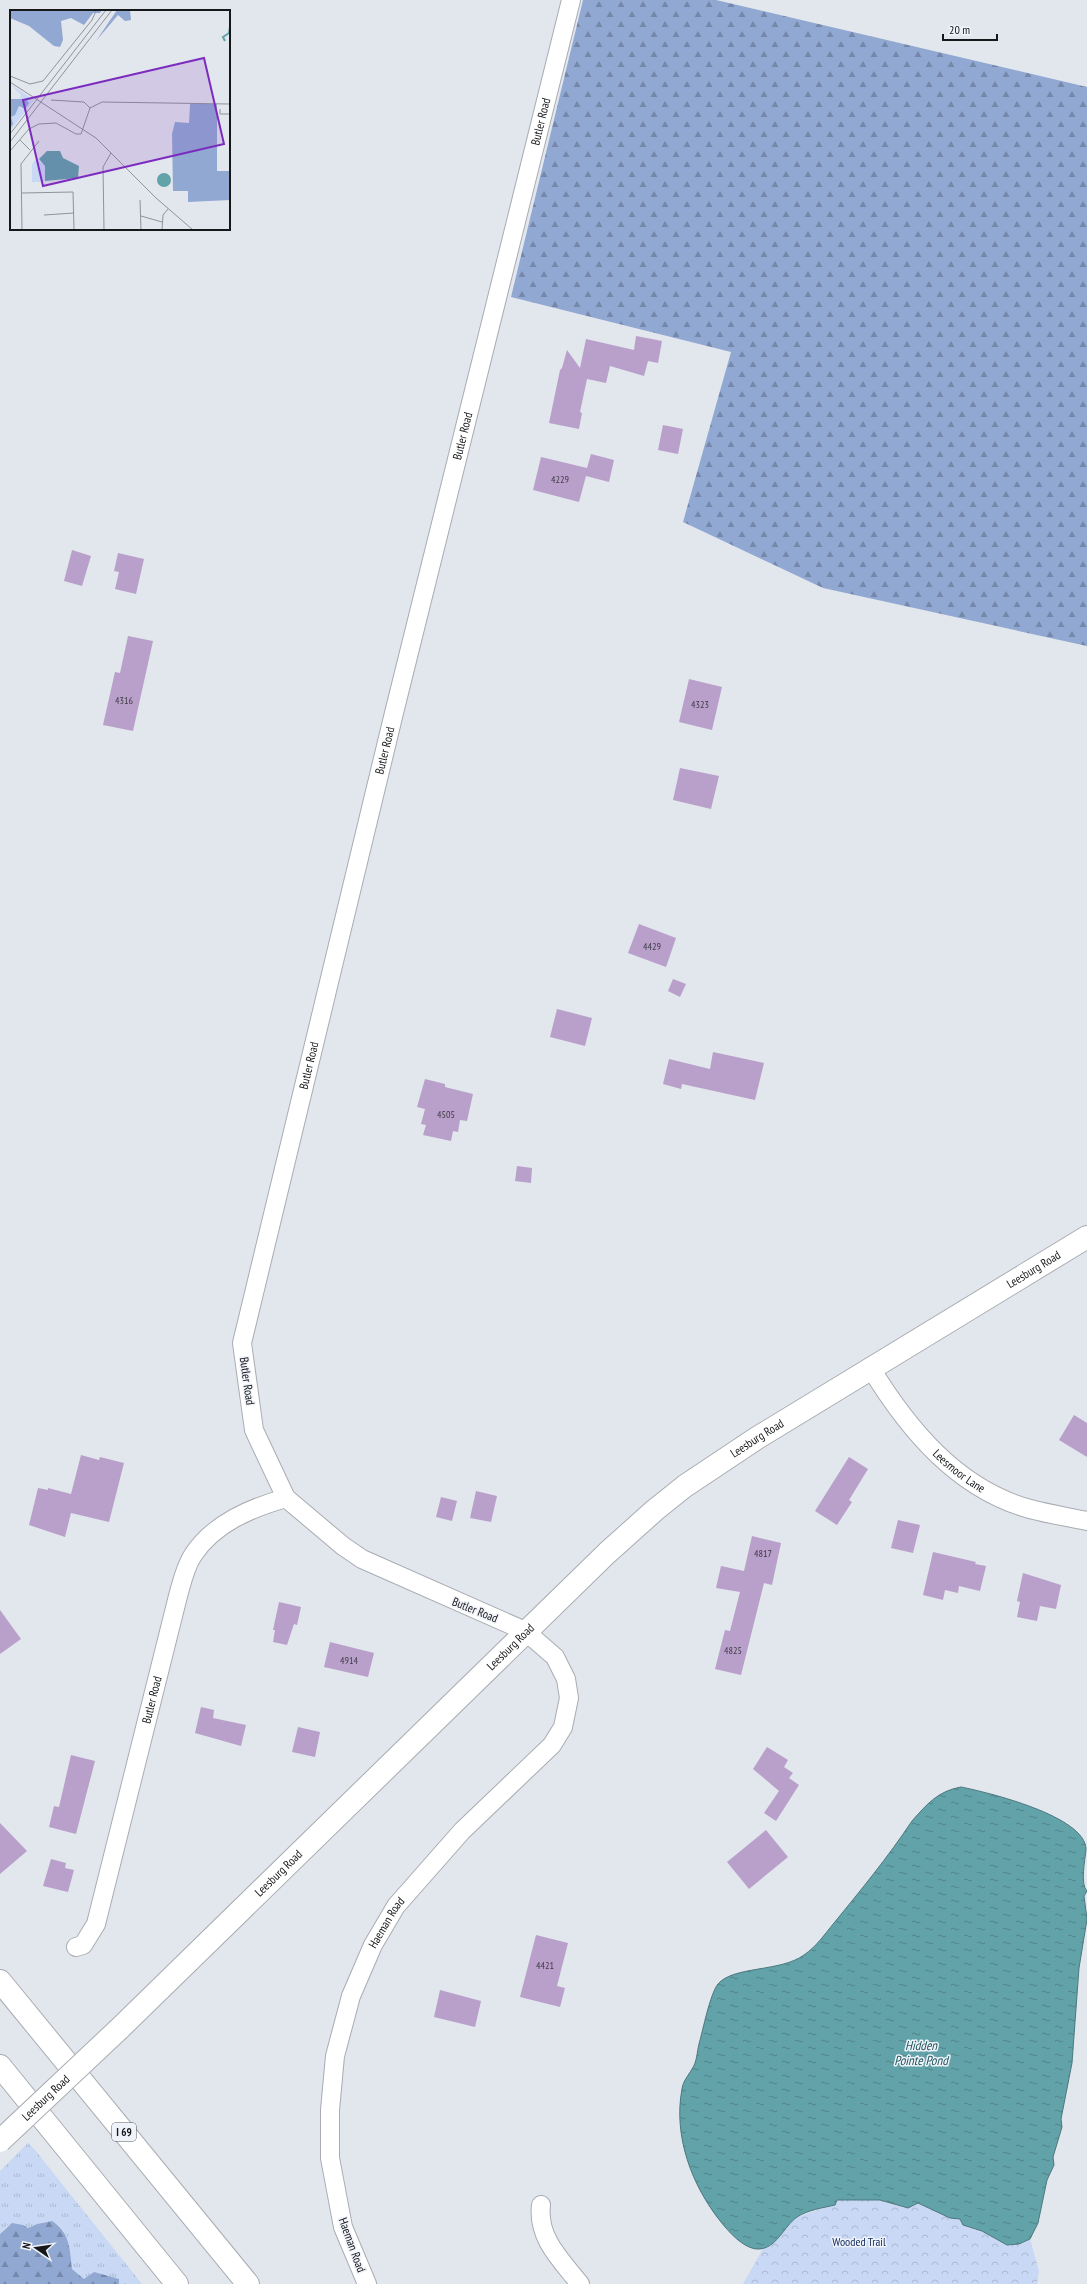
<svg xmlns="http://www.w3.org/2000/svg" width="1087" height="2284" viewBox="0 0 1087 2284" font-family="'PT Sans Narrow',sans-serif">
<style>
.grass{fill:url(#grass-tufts)}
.forest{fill:url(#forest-firs)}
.park{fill:url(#park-crowns)}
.water{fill:url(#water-ripples);stroke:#4b787e}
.building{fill:#b9a0ca}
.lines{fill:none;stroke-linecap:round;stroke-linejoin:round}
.minor-casing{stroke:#a8acb2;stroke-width:20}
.major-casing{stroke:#a8acb2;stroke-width:24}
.highway-casing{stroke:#a8acb2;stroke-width:24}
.minor{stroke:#fff;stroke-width:18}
.major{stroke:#fff;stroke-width:22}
.highway{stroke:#fff;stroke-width:22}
.major-bridge-casing{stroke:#a8acb2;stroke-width:24;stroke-linecap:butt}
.major-bridge{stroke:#fff;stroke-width:22}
.labels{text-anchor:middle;stroke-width:3;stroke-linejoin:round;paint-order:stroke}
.number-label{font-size:10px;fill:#3e3945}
.shield{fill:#f0f3fa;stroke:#57595c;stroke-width:1}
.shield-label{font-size:11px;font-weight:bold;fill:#151719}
.street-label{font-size:12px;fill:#151719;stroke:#f0f3fa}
.park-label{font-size:12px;fill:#152f62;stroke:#f0f3fa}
.water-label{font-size:13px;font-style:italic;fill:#1c5359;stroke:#f0f3fa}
.inset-river{fill:none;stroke:#62a2a9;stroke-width:2}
.inset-road{fill:none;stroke:#909398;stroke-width:1}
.view{fill:#7b2cbf;fill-opacity:0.15;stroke:#7b2cbf;stroke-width:2}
.inset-edge{fill:none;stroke:#151719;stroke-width:2}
</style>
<defs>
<pattern id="grass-tufts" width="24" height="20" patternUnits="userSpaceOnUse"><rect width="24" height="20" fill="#c8d8f5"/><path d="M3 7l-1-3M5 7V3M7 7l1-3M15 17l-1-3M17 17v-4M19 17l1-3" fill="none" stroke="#abb9d1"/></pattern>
<pattern id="forest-firs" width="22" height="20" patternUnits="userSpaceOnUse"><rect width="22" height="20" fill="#91a8d2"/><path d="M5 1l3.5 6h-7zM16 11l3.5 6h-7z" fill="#7588aa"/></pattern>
<pattern id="park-crowns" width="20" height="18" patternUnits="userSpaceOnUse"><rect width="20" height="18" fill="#c8d8f5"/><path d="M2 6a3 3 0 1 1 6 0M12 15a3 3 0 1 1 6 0" fill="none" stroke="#abb9d1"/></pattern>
<pattern id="water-ripples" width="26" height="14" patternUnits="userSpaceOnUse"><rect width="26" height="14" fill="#62a2a9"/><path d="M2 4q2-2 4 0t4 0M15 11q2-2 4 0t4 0" fill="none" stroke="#508389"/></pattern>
</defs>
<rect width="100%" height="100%" fill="#e2e6ed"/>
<path class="grass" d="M28 2143 35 2150 142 2284H119V2279H84L72 2269C71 2256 69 2223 50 2222 43 2221 36 2225 29 2227 23 2229 14 2226 8 2225L0 2234V2171Z"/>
<g class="forest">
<path d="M583 0H716L1087 87V646L823 588 683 522 731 352 511 297Z"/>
<path d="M52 2221C70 2232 70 2250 72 2269L84 2279 94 2272 119 2279V2284H0V2234L12 2223 23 2225 28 2228 37 2224Z"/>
</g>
<path class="park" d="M848 2199 880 2200 904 2208 918 2203 950 2218 960 2219 963 2225C970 2229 977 2229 984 2232 1003 2240 1009 2253 1030 2239L1039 2271 1037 2284H743L764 2247 779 2237 795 2218 826 2207 837 2200Z"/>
<path class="water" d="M961 1787C986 1792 1087 1816 1086 1850 1085 1859 1080 1885 1087 1891L1084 1896 1087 1919 1079 1968 1072 2063 1061 2119 1062 2127 1053 2157 1054 2165 1047 2180 1038 2223 1030 2239 1019 2244 1007 2245 982 2231 963 2225 960 2219 950 2218 918 2203 908 2208 880 2200H837L835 2205C822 2208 808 2210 797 2217 784 2226 776 2250 757 2249 743 2248 729 2232 721 2222 692 2186 673 2136 682 2089 683 2081 688 2076 692 2069 697 2062 697 2052 699 2044 703 2030 710 1994 718 1984 733 1966 781 1972 804 1955 817 1946 824 1935 834 1923 861 1890 888 1857 912 1821 927 1804 938 1791 961 1787Z"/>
<g class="building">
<path d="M636 336 662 341 658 363 648 361 644 376 610 366 606 383 587 379 580 412 582 413 579 429 549 423 560 370 562 368 567 350 580 368 586 339 634 350Z"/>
<path d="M663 425 683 429 678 454 658 450Z"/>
<path d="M591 454 614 460 609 482 586 476 579 502 533 490 541 457 587 468Z"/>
<path d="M72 550 91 556 82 586 64 581Z"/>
<path d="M118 553 144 559 136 594 115 589 119 572 114 571Z"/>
<path d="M128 636 153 641 133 731 103 725 115 672 120 673Z"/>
<path d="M689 679 722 687 712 730 679 722Z"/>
<path d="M680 768 719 776 711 809 673 800Z"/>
<path d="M639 924 676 938 666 967 628 953Z"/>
<path d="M673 979 686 984 680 997 668 991Z"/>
<path d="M557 1009 592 1018 585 1046 550 1037Z"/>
<path d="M713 1052 764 1063 755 1100 682 1084 681 1089 663 1084 669 1059 710 1069Z"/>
<path d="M425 1079 445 1084V1087L473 1094 467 1121 460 1120 458 1132 453 1131 451 1141 423 1135 426 1125 421 1124 425 1109 417 1107Z"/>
<path d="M517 1166 532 1168 531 1183 515 1181Z"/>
<path d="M1074 1415 1087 1423V1457L1059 1440Z"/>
<path d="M81 1455 99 1460 100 1457 124 1463 109 1522 71 1513 65 1537 29 1525 38 1488 48 1490V1488L71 1494Z"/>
<path d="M849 1457 868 1469 849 1500 852 1502 837 1525 815 1511Z"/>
<path d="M476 1491 497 1496 491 1522 470 1518Z"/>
<path d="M441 1497 457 1501 452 1521 436 1517Z"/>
<path d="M898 1520 920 1525 913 1553 891 1548Z"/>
<path d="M752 1536 781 1543 772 1585 764 1583 741 1675 715 1669 725 1630 730 1631 740 1592 716 1588 721 1566 744 1571Z"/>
<path d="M933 1552 976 1562 975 1564 986 1566 980 1591 959 1586 958 1593 945 1590 943 1600 923 1595Z"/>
<path d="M1023 1573 1061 1585 1056 1609 1040 1606 1037 1621 1017 1617 1020 1602 1017 1601Z"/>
<path d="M279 1602 301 1607 297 1625 294 1624 287 1645 273 1642 275 1630H273Z"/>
<path d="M0 1610 21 1639 0 1654Z"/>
<path d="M330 1642 374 1653 368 1677 324 1667Z"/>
<path d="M201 1707 214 1710 213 1718 246 1725 241 1746 195 1733Z"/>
<path d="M298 1727 320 1732 315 1757 292 1752Z"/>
<path d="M767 1747 788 1760 784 1767 793 1773 789 1778 799 1785 776 1821 764 1813 779 1791 753 1769Z"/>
<path d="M71 1755 95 1761 76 1834 49 1827 54 1806 59 1807Z"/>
<path d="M0 1823 27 1851 0 1874Z"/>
<path d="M766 1830 788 1857 749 1889 727 1862Z"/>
<path d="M51 1859 66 1863 65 1868 74 1870 68 1892 43 1886Z"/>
<path d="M536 1935 568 1943 557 1986 565 1988 560 2007 520 1997Z"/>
<path d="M440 1990 481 2001 475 2027 434 2017Z"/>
</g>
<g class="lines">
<g class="minor-casing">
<g id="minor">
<path id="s1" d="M870 1367C908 1429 957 1489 1030 1509 1049 1514 1068 1517 1087 1521"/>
<path id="s2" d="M76 1947 83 1945 96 1924 178 1596C182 1582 185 1567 193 1555 214 1523 251 1508 286 1498"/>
<path d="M541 2205C537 2238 561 2260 580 2284"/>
<path id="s3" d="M367 2284 343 2227 330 2158V2110L335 2056 351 1996 373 1945 396 1906 462 1831 552 1745 563 1727 569 1698 566 1679 555 1657 525 1631 362 1559 343 1546 286 1498 254 1430 242 1343 393 717 571 0"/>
</g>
</g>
<g class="major-casing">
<g id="major">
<path id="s4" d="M119 2029 607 1553 655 1510 685 1486 757 1438 1087 1237"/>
</g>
</g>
<g class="highway-casing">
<g id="highway">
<path d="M0 1981 248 2284"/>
<path d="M0 2066 177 2284"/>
</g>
</g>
<use href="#minor" class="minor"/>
<use href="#major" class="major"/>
<use href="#highway" class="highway"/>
<g class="major-bridge-casing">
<g id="major-bridge">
<path id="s5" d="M0 2141 119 2029"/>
</g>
</g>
<use href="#major-bridge" class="major-bridge"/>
</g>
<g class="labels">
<g class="number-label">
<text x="560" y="483">4229</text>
<text x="124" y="704">4316</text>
<text x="700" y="708">4323</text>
<text x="652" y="950">4429</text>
<text x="446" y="1118">4505</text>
<text x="763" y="1557">4817</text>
<text x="733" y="1654">4825</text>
<text x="349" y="1664">4914</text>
<text x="545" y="1969">4421</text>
</g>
<rect class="shield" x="112" y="2123" width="24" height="18" rx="3"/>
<g class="shield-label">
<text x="124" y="2136">I 69</text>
</g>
<g class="street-label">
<text dy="4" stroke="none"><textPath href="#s3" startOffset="2452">Butler Road</textPath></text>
<text dy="4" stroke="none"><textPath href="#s3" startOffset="2128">Butler Road</textPath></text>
<text dy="4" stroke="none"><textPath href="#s3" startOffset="1804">Butler Road</textPath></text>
<text dy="4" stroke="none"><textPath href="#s3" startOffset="1480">Butler Road</textPath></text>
<text dy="4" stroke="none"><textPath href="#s4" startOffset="1195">Leesburg Road</textPath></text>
<text transform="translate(247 1381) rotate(82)" y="4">Butler Road</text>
<text dy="4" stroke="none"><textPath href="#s4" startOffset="871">Leesburg Road</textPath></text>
<text dy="4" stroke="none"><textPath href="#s1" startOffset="138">Leesmoor Lane</textPath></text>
<text transform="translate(475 1610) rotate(22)" y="4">Butler Road</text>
<text dy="4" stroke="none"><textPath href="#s4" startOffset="547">Leesburg Road</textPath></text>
<text dy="4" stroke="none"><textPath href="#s2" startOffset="263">Butler Road</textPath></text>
<text dy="4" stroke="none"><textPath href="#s4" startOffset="223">Leesburg Road</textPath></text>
<text dy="4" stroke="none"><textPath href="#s3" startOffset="378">Haeman Road</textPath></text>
<text dy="4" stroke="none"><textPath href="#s5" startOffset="63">Leesburg Road</textPath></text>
<text transform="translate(352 2245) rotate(70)" y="4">Haeman Road</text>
</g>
<g class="park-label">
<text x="859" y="2246">Wooded Trail</text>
</g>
<g class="water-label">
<text x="921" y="2050">Hidden<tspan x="921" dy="15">Pointe Pond</tspan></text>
</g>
</g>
<g transform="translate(10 10)">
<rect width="220" height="220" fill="#e2e6ed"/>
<path d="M0 74 24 90 0 121 1 107 9 96 12 99 17 95 13 89H10L11 85Z" fill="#c8d8f5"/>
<path d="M0 0H92L90 3H83L74 15 61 8 51 11 53 30 50 37 44 36 19 16 0 8ZM107 0H120L121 10 115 11 108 5 86 31ZM0 89H16L19 93 15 99 9 96 5 105 1 107 3 114 0 118ZM180 94H207V161H220V190L178 192V181H163L162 124 165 112 179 113Z" fill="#91a8d2"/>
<path d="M26 149 35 155V171L33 172H22V154Z" fill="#c8d8f5"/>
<path d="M37 141H50L53 148 69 156 68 168 35 171V156L29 149ZM147 170a7 7 0 1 1 14 0a7 7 0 1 1-14 0Z" fill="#62a2a9"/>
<path class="inset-river" d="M215 31 213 27 219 23 220 17"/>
<path class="inset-road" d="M0 66 20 74 33 71 82 10 86 1M0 72 86 128 146 188 183 220M41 90 74 92 80 98M210 99V104H220M0 124 96 0M10 130 20 140M0 132 102 0M0 141 19 119 29 114 46 113 66 124H71L80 98 92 92 220 94M12 183 63 182 64 220M130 190 131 220M34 205 64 203M131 206 152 212M12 220 11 154 29 131M94 220 93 157 101 143M152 220 153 205 158 199"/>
<path class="view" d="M194 48 214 134 33 176 13 90Z"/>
<rect width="220" height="220" class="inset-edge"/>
</g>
<g transform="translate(36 2248) rotate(283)" stroke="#f0f3fa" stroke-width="3" paint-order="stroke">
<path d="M0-3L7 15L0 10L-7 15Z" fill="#151719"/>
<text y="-6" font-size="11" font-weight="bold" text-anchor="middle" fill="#151719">N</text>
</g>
<path d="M943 34v6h54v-6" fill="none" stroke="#151719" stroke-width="2"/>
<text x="949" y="34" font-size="12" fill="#151719" stroke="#f0f3fa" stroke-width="3" paint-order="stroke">20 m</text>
</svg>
